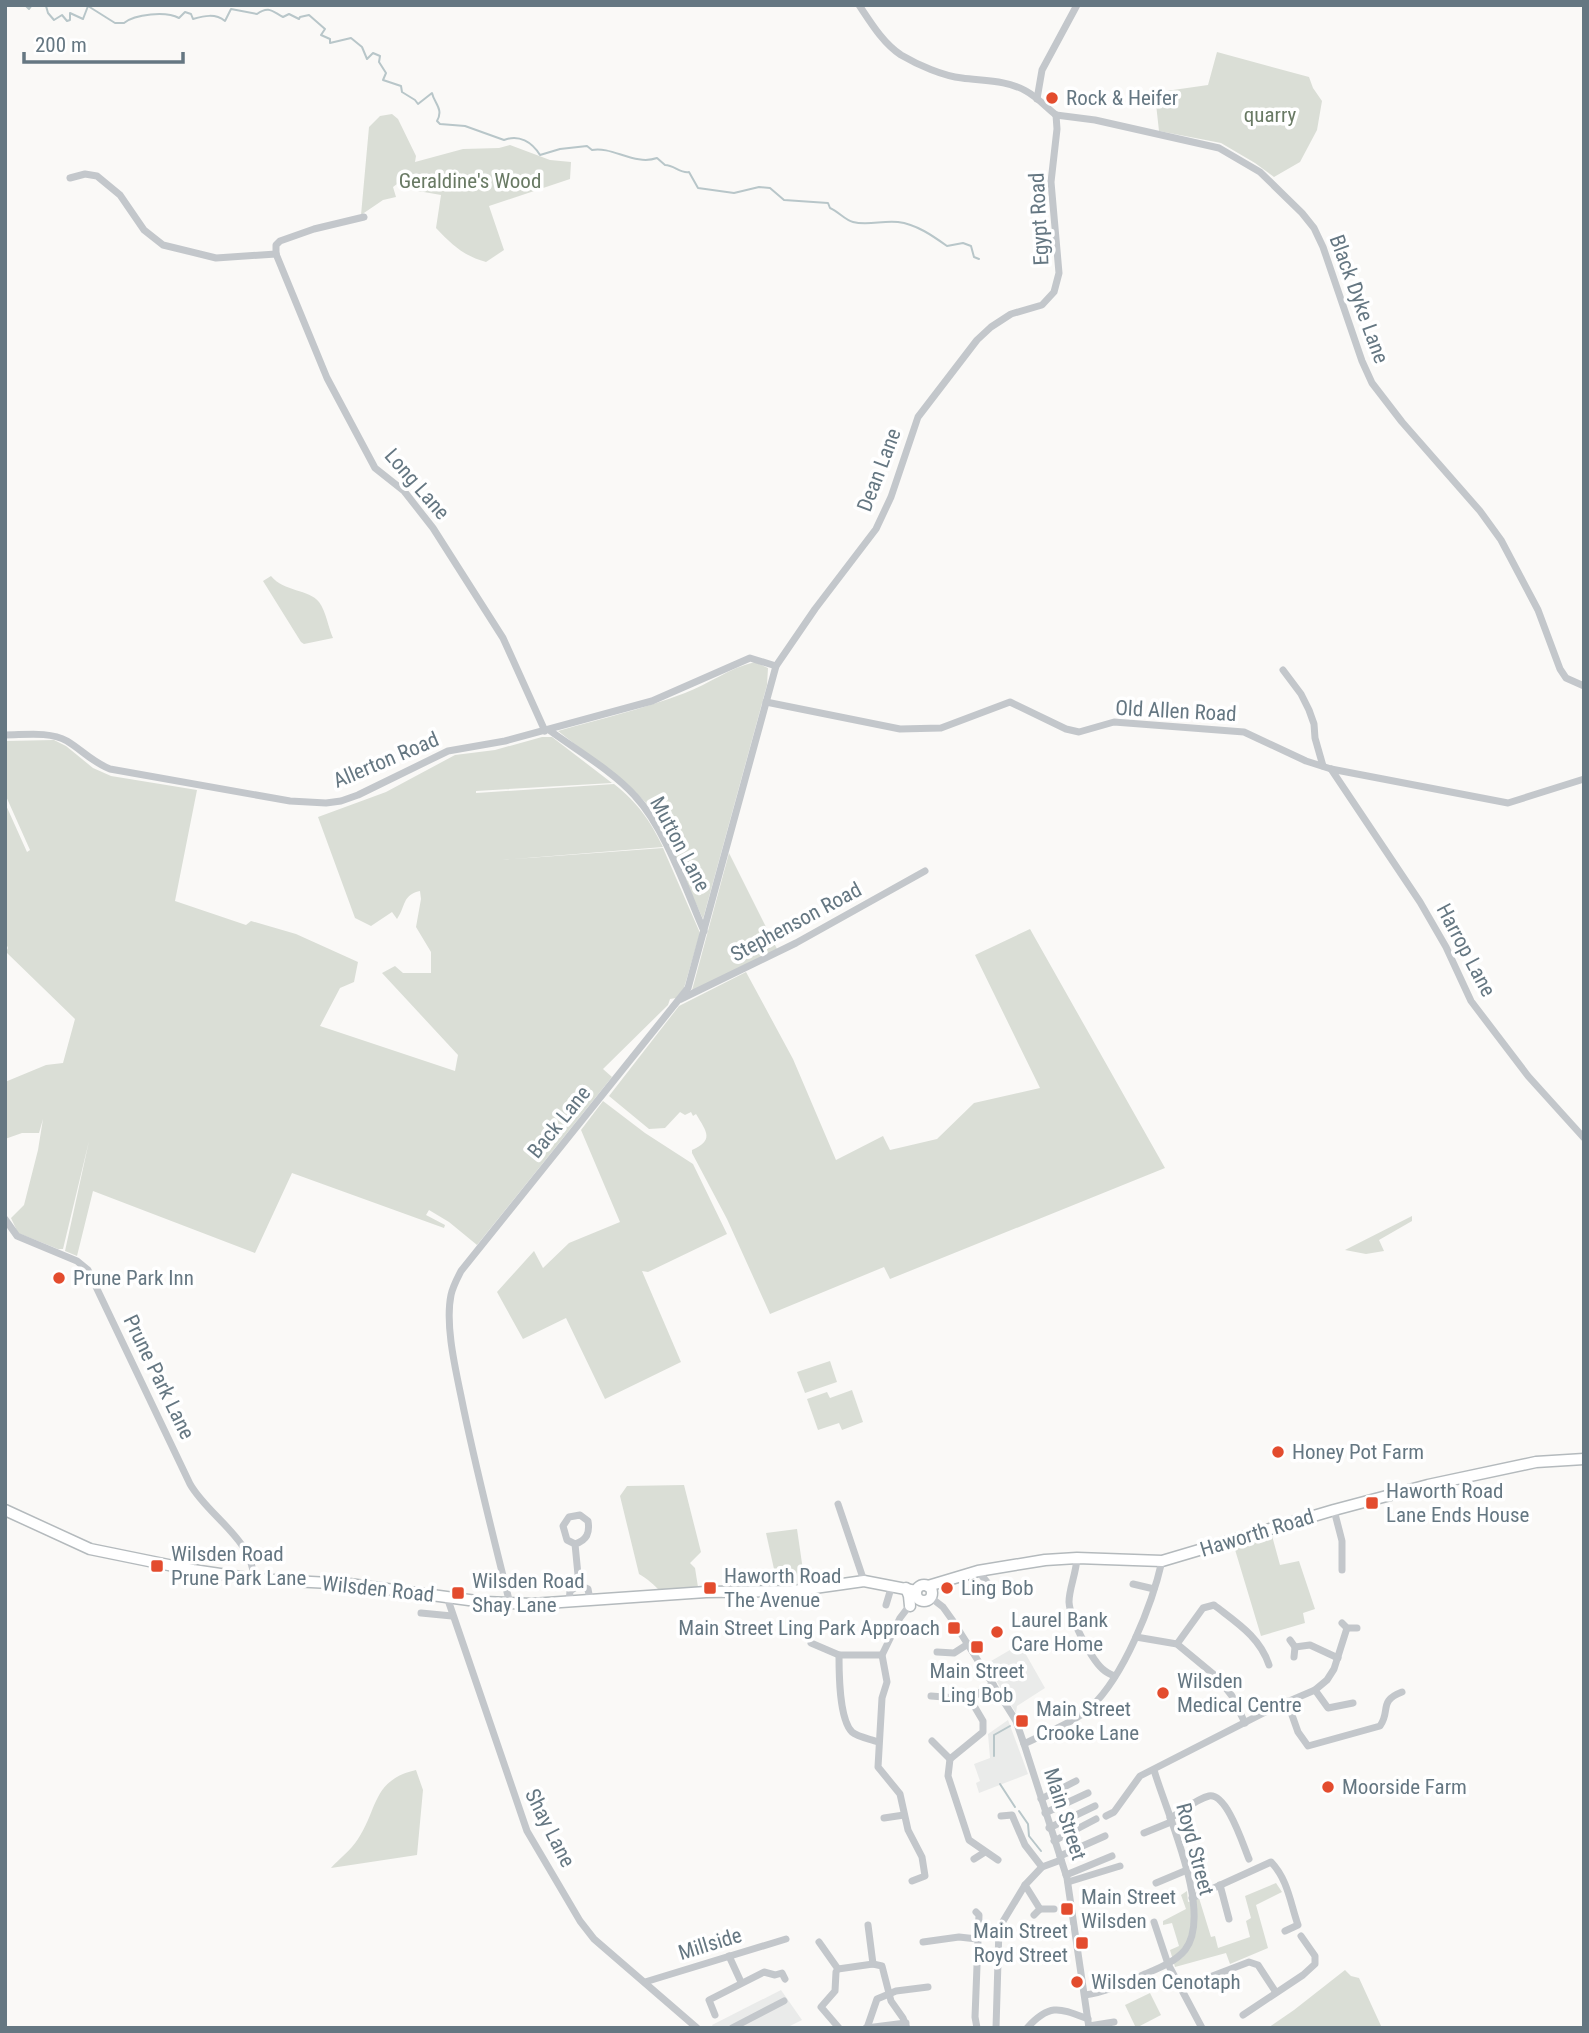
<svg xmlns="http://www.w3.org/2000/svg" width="1589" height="2033" viewBox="0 0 1589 2033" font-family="'Roboto Condensed',sans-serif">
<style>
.built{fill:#eaebea}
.green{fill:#daded6}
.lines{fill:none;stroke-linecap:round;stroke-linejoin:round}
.stream{stroke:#b8c6c9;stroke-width:2}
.major-casing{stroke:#b4babd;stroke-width:13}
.minor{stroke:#c3c7cb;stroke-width:7}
.major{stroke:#fff;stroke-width:10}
.poi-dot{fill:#e34c2e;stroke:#fff;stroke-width:2.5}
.labels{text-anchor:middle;stroke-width:7;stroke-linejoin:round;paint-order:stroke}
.poi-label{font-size:21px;fill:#657782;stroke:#fff;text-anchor:start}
.park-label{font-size:21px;fill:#697a64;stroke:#fff}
.street-label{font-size:21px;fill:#657782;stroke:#fff}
</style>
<rect width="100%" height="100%" fill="#faf9f7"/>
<g class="built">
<path d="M1020 1644 1045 1688 1017 1706 1016 1713 986 1664Z"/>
<path d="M1008 1720 1028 1774 979 1793 976 1783 980 1781 974 1764 990 1758 988 1734Z"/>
<path d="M781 1990 802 2020 786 2028H714L712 2025Z"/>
</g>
<g class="green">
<path d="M1217 52 1309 77 1313 88 1322 101 1317 130 1300 162 1274 177 1255 163 1221 143 1159 131 1156 104 1166 91 1208 85Z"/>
<path d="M392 114 398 119 416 156 415 162 463 149 499 148 510 145 550 160 571 162 570 179 489 206 504 250 486 262C464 256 452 245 436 228L441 195 418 191 405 178 393 187 396 197 383 200 361 215 369 127 380 116Z"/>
<path d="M271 576C284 592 309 589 319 602 326 611 328 627 333 638L304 644 301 642 263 581Z"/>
<path d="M755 662 768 668 767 685 703 919 658 820 646 803 630 787 558 731C600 719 643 709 685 693 709 684 729 668 755 662Z"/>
<path d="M542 737H552L612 783 476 791V793L614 784C638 803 649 819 663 847L502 860 663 848 700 933 684 988 676 998 670 999 668 1005 603 1069 612 1077 477 1245 449 1222 429 1210 426 1215 445 1225 444 1228 292 1173 255 1253 93 1191 77 1256 65 1251 89 1141 63 1249H58L18 1233 11 1218 24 1205 38 1150 43 1119 39 1133H22L5 1139V1082L46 1065 63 1063 75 1019 6 952 8 948 5 941V803L27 852 30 850 5 794V741L54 740 66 746 93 768 111 776 197 790 175 901 246 925 251 921 296 934 358 962 354 982 340 988 320 1026 455 1071 458 1055 382 973 395 966 403 973H431V952L416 927 421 899 420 891C402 895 406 906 397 919L392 912 371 926 355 918 318 817 386 792 455 755 495 750Z"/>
<path d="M729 853 778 951 691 994Z"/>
<path d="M1030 929 1165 1168 890 1279 884 1267 770 1314 727 1219 692 1153V1150C715 1140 706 1131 696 1114L693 1116 691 1112 685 1115 680 1112 665 1128 649 1129 609 1096 679 1006 746 972 793 1059 836 1160 883 1136 890 1150 937 1139 974 1103 1040 1088 975 955Z"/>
<path d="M603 1101 645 1133 693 1164 727 1234 648 1272 642 1271 681 1362 605 1399 566 1318 523 1339 497 1292 534 1251 543 1268 569 1243 620 1222 581 1130Z"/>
<path d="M1412 1216V1221L1379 1240 1384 1251 1366 1254 1345 1250Z"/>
<path d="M830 1361 837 1382 805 1393 797 1372Z"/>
<path d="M852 1390 863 1422 842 1430 839 1423 818 1430 807 1399 827 1392 830 1398Z"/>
<path d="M684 1485 701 1552 690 1563 695 1568 698 1587 660 1591C654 1585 648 1579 639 1574L620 1496 627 1486Z"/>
<path d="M797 1529 805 1584 778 1587 766 1533Z"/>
<path d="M1271 1532 1280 1565 1299 1561 1315 1609 1303 1613 1305 1623 1261 1636 1233 1543Z"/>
<path d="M416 1770 423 1790 417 1855 331 1868C339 1859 351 1850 358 1839 378 1809 372 1780 416 1770Z"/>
<path d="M1276 1883 1282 1892 1256 1905 1268 1948 1230 1964 1226 1953 1175 1967 1170 1950 1179 1946 1172 1923 1163 1925V1921L1186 1909 1181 1895 1187 1891 1188 1902 1199 1898 1211 1937 1215 1936 1218 1948 1250 1937 1246 1921 1251 1918 1245 1896Z"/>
<path d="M1345 1970 1351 1976 1359 1978 1382 2028H1268L1294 2010Z"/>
<path d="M1150 1993 1161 2015 1136 2028 1125 2005Z"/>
</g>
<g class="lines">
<g class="stream">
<path d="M25 5 29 9 32 5"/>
<path d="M40 5 46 6 48 13 54 20 62 15 67 21 70 20V13L83 19 88 6 115 23H124C135 14 166 11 179 18L185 12 191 14 193 19C204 16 215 13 225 21L231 9 257 14C269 5 273 12 283 17L289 14 299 19 300 17 309 15 325 29 321 35 330 39V43L351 38 362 47 367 59 373 53 380 56 379 62 386 73 383 80 401 86 402 92 415 100 418 104 432 93C434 103 444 109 437 121L440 124 465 126 504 140C519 134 532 142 540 155L560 149 587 146 592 150C612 146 635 166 657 158L665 165C674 165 681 174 689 172L698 188 734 193 759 187 770 188 784 200 828 203 830 208C839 212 845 220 853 222 868 226 883 220 898 222 916 224 933 236 947 246L963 243 971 246 974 257 979 259"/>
<path d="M994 1756V1735L1010 1726"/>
<path d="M1000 1784 1015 1807"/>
<path d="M1019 1811 1028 1824 1029 1836 1041 1851"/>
</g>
<g class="major-casing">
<g id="major">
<path d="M5 1510 90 1549 193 1570 254 1579 349 1584 484 1602 532 1604 706 1592 793 1591 864 1581 916 1591"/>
<circle cx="924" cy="1593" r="8"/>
<path d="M928 1586 978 1571 1045 1560 1077 1558 1162 1561 1334 1510 1428 1485 1536 1462 1584 1459"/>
<path d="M906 1588 909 1596 910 1606"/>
</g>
</g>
<g class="minor">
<path d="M859 5C871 23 883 43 901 55 918 65 943 76 962 78 984 81 1007 80 1026 91 1037 97 1046 107 1056 115"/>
<path d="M1037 99 1042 70 1077 5"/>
<path d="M1056 115 1095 120 1219 148 1260 172 1302 213 1314 228 1323 247 1362 361 1372 383 1402 422 1480 511 1501 540 1538 610 1560 669 1566 678 1584 686"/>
<path d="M70 178 85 174 97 176 120 195 144 230 163 245 216 258 276 254"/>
<path d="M276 254 327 378 375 468 404 491 433 528 503 638 545 731"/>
<path d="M276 254V245L280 241 314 229 364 217"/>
<path d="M1283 670 1301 694 1309 710 1314 724 1315 738 1323 766"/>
<path d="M766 702 900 729 941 728 1010 702 1066 729 1079 732 1114 722 1244 732 1306 761 1331 769 1508 803 1584 779"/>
<path d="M549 730C575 749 614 772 635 796 665 828 686 890 704 931"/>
<path d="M5 735C25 735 49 731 67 741 82 750 92 762 110 769L290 801 326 803 341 801 358 795 448 751 505 741 652 701 750 658 776 666"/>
<path d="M1331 769 1420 902 1446 947 1471 1001 1528 1076 1584 1138"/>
<path d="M681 999 796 943 925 871"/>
<path d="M5 1219 17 1236 77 1261 88 1270 190 1484C208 1516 253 1539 254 1579"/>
<path d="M838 1504 864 1581"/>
<path d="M1334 1510 1342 1541V1570"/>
<path d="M575 1544C587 1540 590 1533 588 1521L580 1515 569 1517 563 1526 567 1540 575 1544 579 1585"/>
<path d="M1077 1558C1076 1574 1069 1589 1069 1602 1070 1618 1092 1662 1105 1671 1108 1673 1111 1675 1115 1676"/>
<path d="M978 1571 991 1587"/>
<path d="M1133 1584 1154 1589"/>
<path d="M447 1597 527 1831 580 1921 594 1939 697 2028"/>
<path d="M930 1597 943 1607 953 1621 1016 1721 1024 1744 1067 1878 1089 2028"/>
<path d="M569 1602 570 1591 579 1585 588 1589 590 1600"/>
<path d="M510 1604C493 1535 475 1466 461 1396 455 1367 445 1324 451 1295 453 1286 457 1279 461 1271L688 988 776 666 815 609 876 529 891 497 918 417 977 340 991 327 1011 314 1042 305 1054 292 1059 273 1051 182 1057 129 1056 115"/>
<path d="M886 1605 892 1585"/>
<path d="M421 1613 452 1616"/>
<path d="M1342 1623 1347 1628H1357"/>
<path d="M1136 1637 1177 1644 1218 1678 1232 1696 1245 1723"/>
<path d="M1290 1640 1295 1647 1294 1657"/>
<path d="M811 1643 839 1655H882"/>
<path d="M1177 1644 1203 1608 1214 1605C1237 1623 1260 1637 1269 1665"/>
<path d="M1295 1647 1310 1645 1338 1658"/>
<path d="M937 1652 954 1653 968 1644"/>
<path d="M839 1655C839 1673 839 1719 852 1732 858 1737 870 1739 878 1742"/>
<path d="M1315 1690 1328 1708 1353 1703"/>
<path d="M931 1696 970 1699 993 1684"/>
<path d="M1287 1701 1298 1732 1308 1746 1380 1726C1391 1711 1378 1701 1402 1692"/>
<path d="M932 1741 950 1759 983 1732V1721L970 1699"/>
<path d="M1024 1744C1044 1734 1075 1722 1091 1707 1124 1676 1152 1605 1162 1561"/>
<path d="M950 1759 948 1776 969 1840 998 1860"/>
<path d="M1041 1799 1076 1781"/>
<path d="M1045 1813 1088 1793"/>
<path d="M1001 1816 1012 1815 1025 1845 1042 1867"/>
<path d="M1106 1816 1114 1812 1140 1776 1273 1708 1315 1690 1327 1680 1334 1669 1347 1628"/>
<path d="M884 1818 904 1815"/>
<path d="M1170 1818C1182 1812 1196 1799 1209 1796 1227 1793 1243 1845 1249 1859"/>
<path d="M1049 1828 1095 1806"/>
<path d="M1144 1833 1171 1822"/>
<path d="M1054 1841 1096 1819"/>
<path d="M1060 1856 1105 1836"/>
<path d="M974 1859 985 1852"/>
<path d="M1066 1875 1112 1856"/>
<path d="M912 1881 925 1876 922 1857 908 1830 900 1794 878 1767 882 1698 887 1682 882 1655 900 1618 916 1597"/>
<path d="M1068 1882 1120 1866"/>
<path d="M1156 1883 1187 1870"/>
<path d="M1025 1885 1040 1909 1034 1915"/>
<path d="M1220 1885 1229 1919"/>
<path d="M1192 1898 1271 1862C1288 1880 1290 1902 1298 1925L1285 1931"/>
<path d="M1040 1909H1054"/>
<path d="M976 1912 979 1915 975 2017 977 2028"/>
<path d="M1154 1922 1168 1964 1202 2028"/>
<path d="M868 1925 873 1964"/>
<path d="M819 1942 838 1969"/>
<path d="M923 1942 959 1937 977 1939"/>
<path d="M729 1956 741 1982"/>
<path d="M645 1982 786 1939"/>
<path d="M1181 1988 1249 1962 1258 1965 1275 1991"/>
<path d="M1085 1995C1106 1992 1125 1983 1145 1974 1159 1968 1175 1962 1185 1950 1214 1913 1166 1812 1154 1770"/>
<path d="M715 2015 709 2000 764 1972 775 1975 782 1973 785 1979"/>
<path d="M1243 2015 1303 1975 1315 1964V1956L1301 1936"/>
<path d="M1089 2026 1114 2022"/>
<path d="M732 2028 784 2001"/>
<path d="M839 2028 821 2007 835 1991 836 1972 838 1969 873 1964 882 1966 891 2001 903 2018 907 2028"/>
<path d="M866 2028 906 2023"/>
<path d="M867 2028 877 1999 896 1991 928 1987"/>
<path d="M996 2028 999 1928 1025 1885 1042 1867 1061 1860"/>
<path d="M1027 2028C1050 2003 1059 2008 1088 2019"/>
</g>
<use href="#major" class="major"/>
</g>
<g class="poi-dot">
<circle cx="1052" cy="98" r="7"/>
<circle cx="59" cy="1278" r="7"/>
<circle cx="1278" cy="1452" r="7"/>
<rect x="1365" y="1496" width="14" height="14" rx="3.5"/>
<rect x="150" y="1559" width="14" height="14" rx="3.5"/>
<rect x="703" y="1581" width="14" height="14" rx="3.5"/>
<circle cx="947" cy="1588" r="7"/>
<rect x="451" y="1586" width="14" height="14" rx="3.5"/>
<rect x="947" y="1621" width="14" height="14" rx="3.5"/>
<circle cx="997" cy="1632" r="7"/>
<rect x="970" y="1640" width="14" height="14" rx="3.5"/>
<circle cx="1163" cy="1693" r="7"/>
<rect x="1015" y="1714" width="14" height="14" rx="3.5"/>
<circle cx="1328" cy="1787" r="7"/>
<rect x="1060" y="1902" width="14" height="14" rx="3.5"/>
<rect x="1075" y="1936" width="14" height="14" rx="3.5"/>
<circle cx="1077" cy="1982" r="7"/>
</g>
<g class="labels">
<g class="poi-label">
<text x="1066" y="105">Rock &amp; Heifer</text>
<text x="73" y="1285">Prune Park Inn</text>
<text x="1292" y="1459">Honey Pot Farm</text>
<text x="1386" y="1498">Haworth Road<tspan x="1386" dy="24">Lane Ends House</tspan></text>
<text x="171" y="1561">Wilsden Road<tspan x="171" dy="24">Prune Park Lane</tspan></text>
<text x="724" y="1583">Haworth Road<tspan x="724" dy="24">The Avenue</tspan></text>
<text x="472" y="1588">Wilsden Road<tspan x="472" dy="24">Shay Lane</tspan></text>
<text x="961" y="1595">Ling Bob</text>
<text x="1011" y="1627">Laurel Bank<tspan x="1011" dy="24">Care Home</tspan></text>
<text x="940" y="1635" text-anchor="end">Main Street Ling Park Approach</text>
<text x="977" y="1678" text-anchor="middle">Main Street<tspan x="977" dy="24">Ling Bob</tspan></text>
<text x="1177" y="1688">Wilsden<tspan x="1177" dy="24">Medical Centre</tspan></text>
<text x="1036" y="1716">Main Street<tspan x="1036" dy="24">Crooke Lane</tspan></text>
<text x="1342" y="1794">Moorside Farm</text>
<text x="1081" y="1904">Main Street<tspan x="1081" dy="24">Wilsden</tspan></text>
<text x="1068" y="1938" text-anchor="end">Main Street<tspan x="1068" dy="24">Royd Street</tspan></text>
<text x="1091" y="1989">Wilsden Cenotaph</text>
</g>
<g class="park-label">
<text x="1270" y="122">quarry</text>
<text x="470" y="188">Geraldine's Wood</text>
</g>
<g class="street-label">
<text transform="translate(1039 219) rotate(-93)" y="7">Egypt Road</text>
<text transform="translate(1359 299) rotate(70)" y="7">Black Dyke Lane</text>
<text transform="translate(879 470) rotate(-69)" y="7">Dean Lane</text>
<text transform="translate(417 484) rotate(49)" y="7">Long Lane</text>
<text transform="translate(1176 711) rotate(3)" y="7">Old Allen Road</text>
<text transform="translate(386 760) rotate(-23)" y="7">Allerton Road</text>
<text transform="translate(680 844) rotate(62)" y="7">Mutton Lane</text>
<text transform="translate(796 922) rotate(-28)" y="7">Stephenson Road</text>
<text transform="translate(1466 950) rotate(62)" y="7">Harrop Lane</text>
<text transform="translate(559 1122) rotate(-51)" y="7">Back Lane</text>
<text transform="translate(159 1377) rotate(64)" y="7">Prune Park Lane</text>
<text transform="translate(1257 1533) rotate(-17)" y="7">Haworth Road</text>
<text transform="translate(378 1589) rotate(6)" y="7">Wilsden Road</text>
<text transform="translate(1065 1814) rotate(72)" y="7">Main Street</text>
<text transform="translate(550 1828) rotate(63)" y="7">Shay Lane</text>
<text transform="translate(1195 1849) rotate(75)" y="7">Royd Street</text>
<text transform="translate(710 1944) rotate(-17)" y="7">Millside</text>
</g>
</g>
<rect width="1589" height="2033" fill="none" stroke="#657782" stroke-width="14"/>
<path d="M24 52v10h159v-10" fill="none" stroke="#657782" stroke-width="3.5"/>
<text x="35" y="52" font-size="21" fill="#657782" stroke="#ffffff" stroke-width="5" paint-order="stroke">200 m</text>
</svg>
